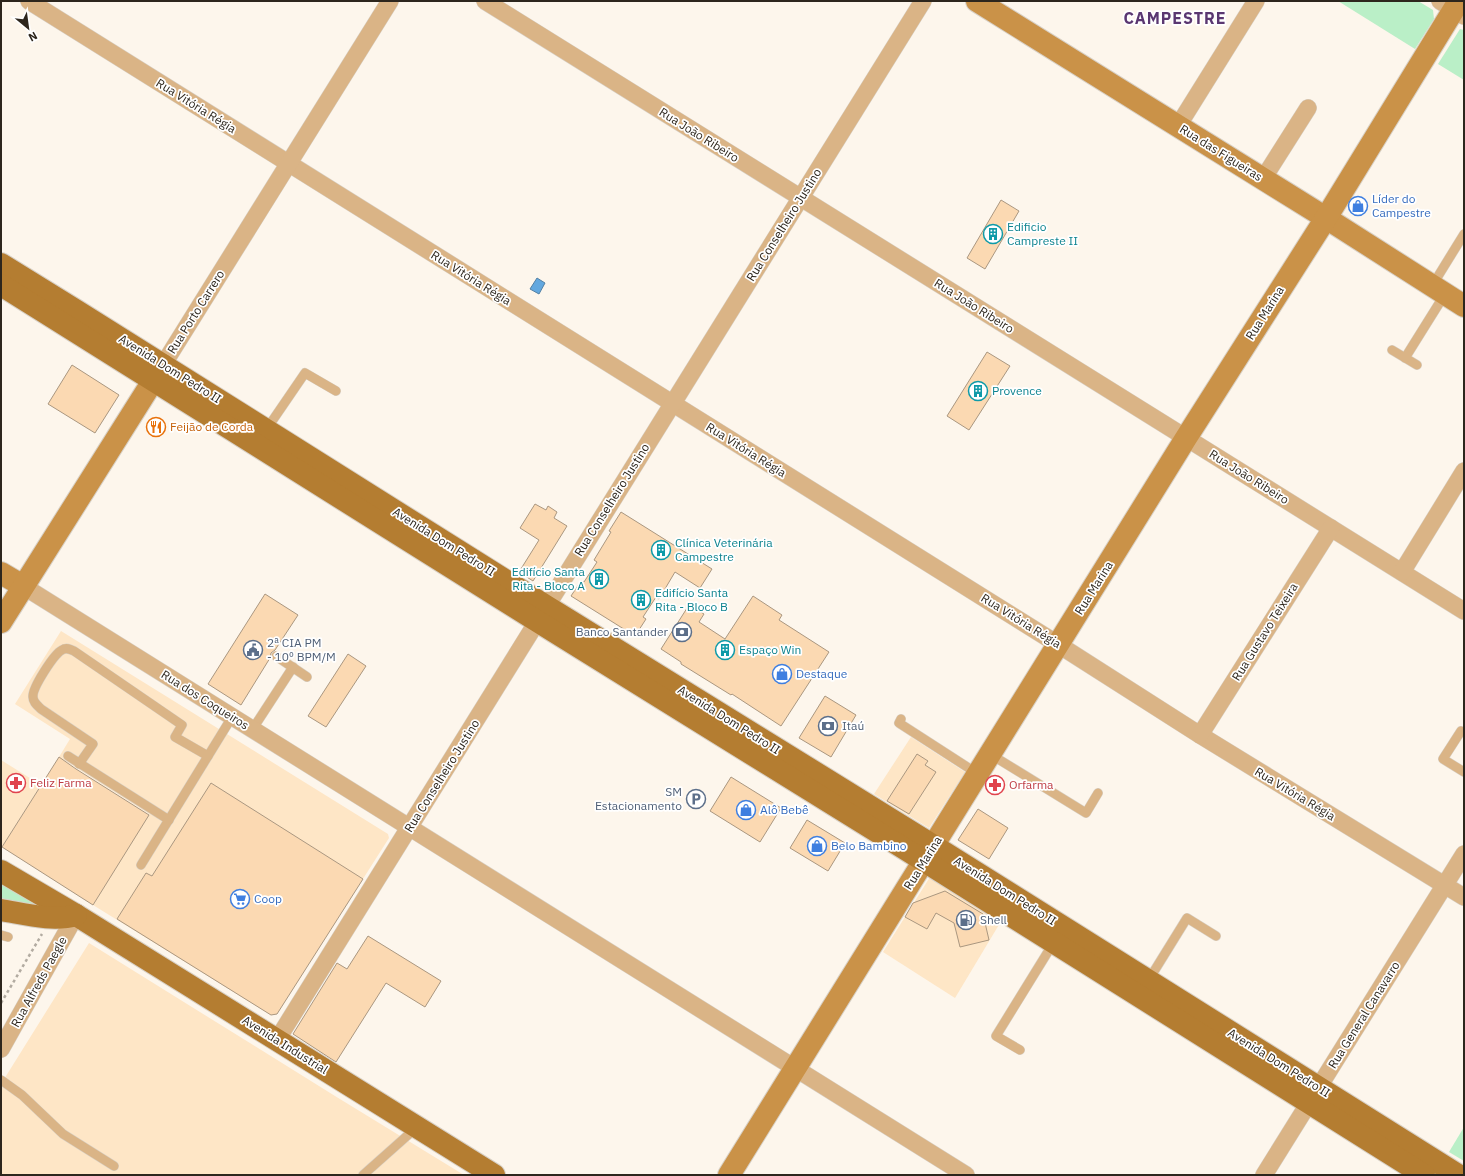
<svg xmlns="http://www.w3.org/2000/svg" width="1465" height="1176" viewBox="0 0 1465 1176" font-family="'IBM Plex Sans',sans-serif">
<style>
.built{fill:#fee6c6}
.green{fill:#baefc7}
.water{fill:#63a8df;stroke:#5381a5}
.building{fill:#fbd9b2;stroke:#aa9780}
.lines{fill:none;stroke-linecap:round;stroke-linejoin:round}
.lane-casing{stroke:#d8d1c7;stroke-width:10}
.street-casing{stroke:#d8d1c7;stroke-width:18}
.secondary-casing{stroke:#d8d1c7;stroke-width:24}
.primary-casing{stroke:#d8d1c7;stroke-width:24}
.path{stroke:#b2aba1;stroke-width:2.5;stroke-dasharray:3 3;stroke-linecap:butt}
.lane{stroke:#dab486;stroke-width:9}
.street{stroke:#dab486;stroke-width:17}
.secondary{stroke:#ca9248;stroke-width:22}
.primary{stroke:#b47d31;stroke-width:22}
.labels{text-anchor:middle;stroke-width:3.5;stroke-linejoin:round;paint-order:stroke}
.street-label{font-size:12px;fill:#2d261d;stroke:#fff}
.shop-label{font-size:12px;fill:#366cbe;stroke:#fff;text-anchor:start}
.culture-label{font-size:12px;fill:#0d838f;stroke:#fff;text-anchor:start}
.food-label{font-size:12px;fill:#c56008;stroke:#fff;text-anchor:start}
.service-label{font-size:12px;fill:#4e5e75;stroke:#fff;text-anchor:start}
.health-label{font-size:12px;fill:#be3a42;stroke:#fff;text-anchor:start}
.district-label{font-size:16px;font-weight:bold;letter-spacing:1px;fill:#5a3771;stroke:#fff}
</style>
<rect width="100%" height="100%" fill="#fdf6ec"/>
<g class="built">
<path d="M61 631 388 834 389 838 277 1014 271 1015 93 905 149 814 59 757 70 739 15 704Z"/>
<path d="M911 737 965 772 929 828 874 794Z"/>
<path d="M1 760 41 785 2 847 1 846Z"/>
<path d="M930 877 1000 923 955 998 883 952Z"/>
<path d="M89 943 335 1096 464 1175H1V1084Z"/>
</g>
<g class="green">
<path d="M1338 1H1418L1433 10 1434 19 1415 49Z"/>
<path d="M1460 29 1464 30V80L1438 64Z"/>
<path d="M1 878 43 904V909L1 898Z"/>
<path d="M1464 1127V1161L1449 1152Z"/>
</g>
<path class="water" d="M537 278 545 283 539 294 530 289Z"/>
<g class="building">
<path d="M1001 200 1019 211 985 269 967 258Z"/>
<path d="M987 352 1010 366 969 430 947 416Z"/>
<path d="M72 365 119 395 95 433 48 404Z"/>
<path d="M535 504 546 510 548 506 557 512 554 518 567 526 533 581 519 572 539 540 520 528Z"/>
<path d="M621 512 712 569 700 588 675 572 659 599 656 597 643 617 646 619 635 636 571 596 581 581 584 582 597 562 594 560 611 532 609 531Z"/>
<path d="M265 594 298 615 275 650 271 653 270 658 241 705 208 684Z"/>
<path d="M753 596 782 615 779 620 829 652 781 726 732 694 731 695 681 664V662L661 649 689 605 704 614 699 622 725 639Z"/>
<path d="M348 654 366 666 326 727 308 716Z"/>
<path d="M825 696 856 715 831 757 799 738Z"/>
<path d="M917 754 928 761 925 765 936 772 909 814 887 801Z"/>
<path d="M59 757 76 769 149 815 93 905 2 847Z"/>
<path d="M731 777 781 808 760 842 710 811Z"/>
<path d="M211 783 363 879 277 1014 271 1015 117 919 146 873 152 876Z"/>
<path d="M978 809 1008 828 989 859 958 840Z"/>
<path d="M807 820 845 843 828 871 790 848Z"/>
<path d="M945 891 983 914 989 940 960 947 954 923 936 913 927 929 905 917 913 903Z"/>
<path d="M368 936 441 981 425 1007 386 983 336 1062 293 1034 337 963 347 969Z"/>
</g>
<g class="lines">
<g class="lane-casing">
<g id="lane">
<path d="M1432 286 1464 234"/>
<path d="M1392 350 1417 365"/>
<path d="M1405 358 1445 294"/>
<path d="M266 430 305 373 336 391"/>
<path d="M276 656 307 677"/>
<path d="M901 719 899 723 978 774"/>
<path d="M252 730 293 667"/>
<path d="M1461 731 1443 759 1464 772"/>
<path d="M990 754 1086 813 1098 793"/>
<path d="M68 756 169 820"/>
<path d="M79 764 93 744 41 709C37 705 33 702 33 697 32 688 54 654 62 650 66 647 70 649 74 651L182 725 175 737 208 756"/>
<path d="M141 865 232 717"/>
<path d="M1 935 8 937"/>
<path d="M1148 981 1187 918 1216 936"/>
<path d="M1020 1050 996 1036 1054 942"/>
<path d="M1 1080 22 1095 63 1134 114 1166"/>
<path d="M363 1175 417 1127"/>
</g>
</g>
<g class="street-casing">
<g id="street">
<path d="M29 1 1059 645 1200 735 1464 897"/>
<path d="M485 1 1464 611"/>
<path d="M1440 1 1464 16"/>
<path d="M1178 126 1256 1"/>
<path d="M1263 179 1308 108"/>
<path d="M163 365 390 1"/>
<path d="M1402 572 1464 471"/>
<path d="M23 586 966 1175"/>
<path d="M1200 735 1331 528"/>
<path d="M277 1040 923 1"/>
<path d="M1 1049 76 915"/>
<path d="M1264 1175 1464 854"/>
</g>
</g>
<g class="secondary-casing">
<g id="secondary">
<path d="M977 1 1326 218 1464 306"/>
<path d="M1 573 23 586"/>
<path d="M1 622 163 365"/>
<path d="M729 1175 1186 438 1326 218 1459 1"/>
</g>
</g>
<g class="primary-casing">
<g id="primary">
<path d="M1 264 77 311 546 606 934 846 1458 1175"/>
<path d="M1 285 537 621 905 849 1424 1175"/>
<path d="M1 871 76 915 494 1175"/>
<path d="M1 910C25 914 53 922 76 915"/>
</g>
</g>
<path class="path" d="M1 1003 42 934"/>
<use href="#lane" class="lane"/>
<use href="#street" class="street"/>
<use href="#secondary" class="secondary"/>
<use href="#primary" class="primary"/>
</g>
<defs>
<g id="shop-ring" transform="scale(1)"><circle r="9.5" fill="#fff" stroke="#3f7fe0" stroke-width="1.5"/><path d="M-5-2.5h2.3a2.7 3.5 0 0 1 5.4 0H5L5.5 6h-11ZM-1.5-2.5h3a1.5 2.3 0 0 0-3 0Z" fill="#3f7fe0"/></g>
<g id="building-ring" transform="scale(1)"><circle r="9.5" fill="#fff" stroke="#0f9aa8" stroke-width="1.5"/><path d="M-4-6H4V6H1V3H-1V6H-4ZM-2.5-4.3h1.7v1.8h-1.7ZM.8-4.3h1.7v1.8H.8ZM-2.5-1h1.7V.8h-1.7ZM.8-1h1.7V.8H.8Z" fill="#0f9aa8"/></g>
<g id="restaurant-ring" transform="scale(1)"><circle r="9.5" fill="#fff" stroke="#e8710a" stroke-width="1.5"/><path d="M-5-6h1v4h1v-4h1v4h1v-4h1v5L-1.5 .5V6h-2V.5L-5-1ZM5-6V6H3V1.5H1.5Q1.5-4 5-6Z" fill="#e8710a"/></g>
<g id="bank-ring" transform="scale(1)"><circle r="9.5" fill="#fff" stroke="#5c6f8a" stroke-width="1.5"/><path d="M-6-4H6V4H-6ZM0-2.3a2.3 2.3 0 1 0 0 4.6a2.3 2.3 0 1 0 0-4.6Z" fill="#5c6f8a"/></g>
<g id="civic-ring" transform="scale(1)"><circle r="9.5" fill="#fff" stroke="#5c6f8a" stroke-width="1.5"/><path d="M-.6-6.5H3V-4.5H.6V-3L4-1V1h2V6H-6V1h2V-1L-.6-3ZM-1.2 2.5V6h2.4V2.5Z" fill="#5c6f8a"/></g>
<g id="pharmacy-ring" transform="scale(1)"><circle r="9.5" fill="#fff" stroke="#e0444e" stroke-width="1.5"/><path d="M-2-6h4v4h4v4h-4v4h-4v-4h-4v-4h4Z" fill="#e0444e"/></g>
<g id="parking-ring" transform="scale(1)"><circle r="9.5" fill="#fff" stroke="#5c6f8a" stroke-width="1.5"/><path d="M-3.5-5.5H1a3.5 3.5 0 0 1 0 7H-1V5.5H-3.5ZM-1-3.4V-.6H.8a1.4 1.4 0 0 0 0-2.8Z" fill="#5c6f8a"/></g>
<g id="supermarket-ring" transform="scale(1)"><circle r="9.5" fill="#fff" stroke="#3f7fe0" stroke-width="1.5"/><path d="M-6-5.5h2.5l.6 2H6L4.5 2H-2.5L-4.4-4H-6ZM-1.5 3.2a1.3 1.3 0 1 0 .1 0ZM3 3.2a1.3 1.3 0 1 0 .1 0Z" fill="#3f7fe0"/></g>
<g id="fuel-ring" transform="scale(1)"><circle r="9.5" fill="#fff" stroke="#5c6f8a" stroke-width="1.5"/><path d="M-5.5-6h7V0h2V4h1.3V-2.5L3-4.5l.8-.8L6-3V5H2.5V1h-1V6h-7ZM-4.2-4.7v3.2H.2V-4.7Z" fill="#5c6f8a"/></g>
</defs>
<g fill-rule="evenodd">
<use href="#shop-ring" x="1358" y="206"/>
<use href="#building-ring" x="993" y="234"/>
<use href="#building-ring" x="978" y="391"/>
<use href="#restaurant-ring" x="156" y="427"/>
<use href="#building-ring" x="661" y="550"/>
<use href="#building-ring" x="599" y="579"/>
<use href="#building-ring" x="641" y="600"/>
<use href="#bank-ring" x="682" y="632"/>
<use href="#civic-ring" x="253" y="650"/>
<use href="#building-ring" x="725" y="650"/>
<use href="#shop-ring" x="782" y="674"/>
<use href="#bank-ring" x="828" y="726"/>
<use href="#pharmacy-ring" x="16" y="783"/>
<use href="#pharmacy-ring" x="995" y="785"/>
<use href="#parking-ring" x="696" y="799"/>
<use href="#shop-ring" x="746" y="810"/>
<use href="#shop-ring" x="817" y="846"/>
<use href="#supermarket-ring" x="240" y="899"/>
<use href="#fuel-ring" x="966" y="920"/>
</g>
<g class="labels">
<g class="street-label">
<text transform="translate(196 106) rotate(32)" y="4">Rua Vitória Régia</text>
<text transform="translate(699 135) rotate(32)" y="4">Rua João Ribeiro</text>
<text transform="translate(1221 153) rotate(32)" y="4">Rua das Figueiras</text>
<text transform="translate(784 225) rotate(-58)" y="4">Rua Conselheiro Justino</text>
<text transform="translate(471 278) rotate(32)" y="4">Rua Vitória Régia</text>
<text transform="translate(974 306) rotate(32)" y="4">Rua João Ribeiro</text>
<text transform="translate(196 312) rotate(-58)" y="4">Rua Porto Carrero</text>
<text transform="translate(1265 313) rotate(-58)" y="4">Rua Marina</text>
<text transform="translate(170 369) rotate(32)" y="4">Avenida Dom Pedro II</text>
<text transform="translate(746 450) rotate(32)" y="4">Rua Vitória Régia</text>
<text transform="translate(1249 477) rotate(32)" y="4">Rua João Ribeiro</text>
<text transform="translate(612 500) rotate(-58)" y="4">Rua Conselheiro Justino</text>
<text transform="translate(444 542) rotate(32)" y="4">Avenida Dom Pedro II</text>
<text transform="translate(1094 588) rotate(-58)" y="4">Rua Marina</text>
<text transform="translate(1021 621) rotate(32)" y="4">Rua Vitória Régia</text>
<text transform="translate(1265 632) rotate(-58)" y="4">Rua Gustavo Teixeira</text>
<text transform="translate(205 700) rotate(32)" y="4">Rua dos Coqueiros</text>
<text transform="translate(729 720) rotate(32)" y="4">Avenida Dom Pedro II</text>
<text transform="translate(442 776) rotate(-58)" y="4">Rua Conselheiro Justino</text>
<text transform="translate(1295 794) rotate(31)" y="4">Rua Vitória Régia</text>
<text transform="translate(923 863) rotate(-58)" y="4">Rua Marina</text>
<text transform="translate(1005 891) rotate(32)" y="4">Avenida Dom Pedro II</text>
<text transform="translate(39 982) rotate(-61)" y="4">Rua Alfreds Paegle</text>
<text transform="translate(1364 1015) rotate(-58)" y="4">Rua General Canavarro</text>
<text transform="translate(285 1045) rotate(32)" y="4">Avenida Industrial</text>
<text transform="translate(1279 1063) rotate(32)" y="4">Avenida Dom Pedro II</text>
</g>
<g class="shop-label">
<text x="1372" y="203">Líder do<tspan x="1372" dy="14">Campestre</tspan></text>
<text x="796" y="678">Destaque</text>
<text x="760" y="814">Alô Bebê</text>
<text x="831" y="850">Belo Bambino</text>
<text x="254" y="903">Coop</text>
</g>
<g class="culture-label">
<text x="1007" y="231">Edificio<tspan x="1007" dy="14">Campreste II</tspan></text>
<text x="992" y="395">Provence</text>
<text x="675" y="547">Clínica Veterinária<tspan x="675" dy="14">Campestre</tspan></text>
<text x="585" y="576" text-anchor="end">Edifício Santa<tspan x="585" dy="14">Rita - Bloco A</tspan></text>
<text x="655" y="597">Edifício Santa<tspan x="655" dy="14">Rita - Bloco B</tspan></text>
<text x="739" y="654">Espaço Win</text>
</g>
<g class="food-label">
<text x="170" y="431">Feijão de Corda</text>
</g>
<g class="service-label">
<text x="668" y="636" text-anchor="end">Banco Santander</text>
<text x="267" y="647">2ª CIA PM<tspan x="267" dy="14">- 10º BPM/M</tspan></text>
<text x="842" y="730">Itaú</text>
<text x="682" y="796" text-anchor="end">SM<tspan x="682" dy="14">Estacionamento</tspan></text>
<text x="980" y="924">Shell</text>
</g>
<g class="health-label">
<text x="30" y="787">Feliz Farma</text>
<text x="1009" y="789">Orfarma</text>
</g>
<g class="district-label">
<text x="1175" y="24">CAMPESTRE</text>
</g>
</g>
<rect width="1465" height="1176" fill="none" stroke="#2d261d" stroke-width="4"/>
<g transform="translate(28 28) rotate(151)" stroke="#ffffff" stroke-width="3" paint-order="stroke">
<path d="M0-3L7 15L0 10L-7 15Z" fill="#2d261d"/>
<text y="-6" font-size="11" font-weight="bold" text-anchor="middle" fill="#2d261d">N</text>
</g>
</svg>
